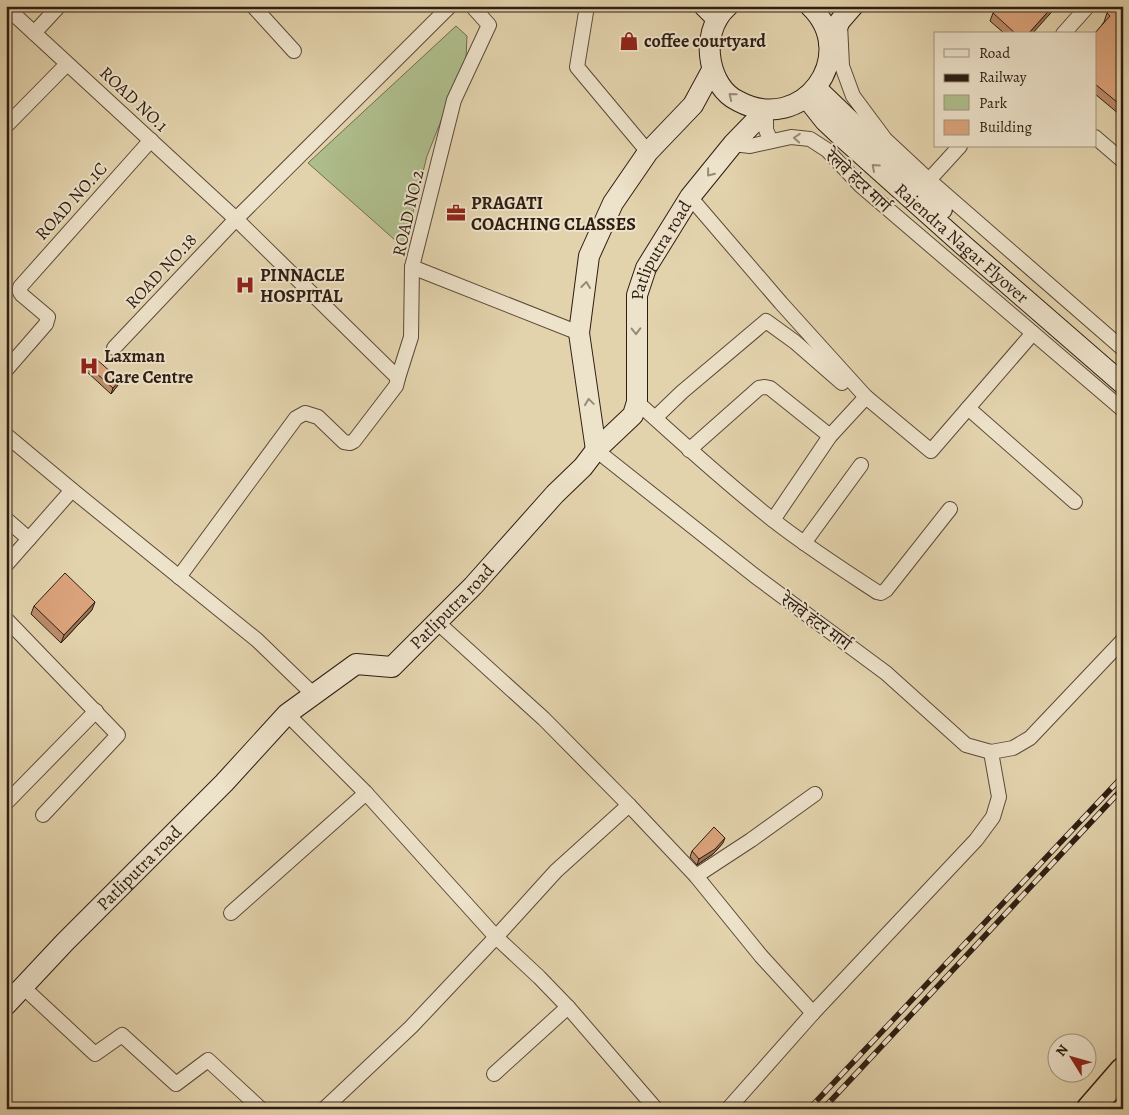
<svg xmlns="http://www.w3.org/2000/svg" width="1129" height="1115" viewBox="0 0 1129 1115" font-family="Alegreya,'Noto Serif Devanagari',serif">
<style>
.green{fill:#afbe8d;stroke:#6e6e50}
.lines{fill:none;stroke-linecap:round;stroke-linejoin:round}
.street-casing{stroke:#5b4a39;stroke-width:16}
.secondary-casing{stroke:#2e1d12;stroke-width:22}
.highway-casing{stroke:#2e1d12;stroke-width:29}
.street{stroke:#ede2ca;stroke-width:14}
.secondary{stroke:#ede2ca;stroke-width:20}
.highway{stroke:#e3d3ad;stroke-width:26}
.rail-casing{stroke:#2e1d12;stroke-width:5.5}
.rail{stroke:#ede2ca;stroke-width:4;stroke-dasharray:11;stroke-linecap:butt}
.wall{fill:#bc8c6a;stroke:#2e1d12}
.shaded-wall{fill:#997256;stroke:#2e1d12}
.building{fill:#dba37b;stroke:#2e1d12}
.oneway{stroke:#978977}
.labels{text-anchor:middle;stroke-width:4;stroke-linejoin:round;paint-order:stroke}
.poi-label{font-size:18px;font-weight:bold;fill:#2e1d12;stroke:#ede2ca;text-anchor:start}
.street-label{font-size:18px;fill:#2e1d12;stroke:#ede2ca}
</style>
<rect width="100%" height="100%" fill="#e3d3ad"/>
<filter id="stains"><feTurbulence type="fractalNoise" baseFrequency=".004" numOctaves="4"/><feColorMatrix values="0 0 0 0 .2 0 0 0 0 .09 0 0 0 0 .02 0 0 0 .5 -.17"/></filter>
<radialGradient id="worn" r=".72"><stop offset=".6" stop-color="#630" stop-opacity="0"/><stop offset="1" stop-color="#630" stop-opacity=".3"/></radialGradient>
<path class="green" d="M456 26 467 36 466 58 427 156 404 248 308 163Z"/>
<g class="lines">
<g class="street-casing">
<g id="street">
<path d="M253 6 294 51"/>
<path d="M472 6 489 25 454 100 412 267 579 333"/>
<path d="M587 6 577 67 648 152"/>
<path d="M6 7 236 219 114 348"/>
<path d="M840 24 842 66 853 96 885 139 929 180 1123 349"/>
<path d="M34 33 59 6"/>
<path d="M1063 34 1088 6"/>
<path d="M766 110V130L771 141"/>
<path d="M6 126 67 64"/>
<path d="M1095 137 1123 161"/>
<path d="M733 144 750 146 791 137 810 139 827 150 861 186 1123 410"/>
<path d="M929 180 960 146"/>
<path d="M690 197 781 303 866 397 931 451 1033 333"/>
<path d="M412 267 411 337 398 378 236 219 450 6"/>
<path d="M6 370 46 324 48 317 22 295 20 292V287L151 140"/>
<path d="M637 402C682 443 726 483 773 520 806 546 842 569 877 592L881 593 886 590 950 509"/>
<path d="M968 408 1075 502"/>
<path d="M655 418 682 392 766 321 795 342 842 383"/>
<path d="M6 435 72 490 6 565"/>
<path d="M596 450 755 576 886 673 966 745 991 752 1013 748 1030 738 1123 640"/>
<path d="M689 450 759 388 765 387 770 388 830 436"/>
<path d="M72 490 257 640 314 695"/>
<path d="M6 519 29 539"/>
<path d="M773 520 830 436 866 397"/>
<path d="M804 543 861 465"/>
<path d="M179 577 296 418 305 413 318 417 344 442 350 443 354 441 396 386 398 378"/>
<path d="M6 619 118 735 43 815"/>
<path d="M287 714 366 793 496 937 539 977 568 1007 656 1109"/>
<path d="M6 803 96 711"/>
<path d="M629 805 696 876 761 956 813 1013"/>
<path d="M696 876 751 840 815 794"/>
<path d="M231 913 366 793"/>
<path d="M23 987 95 1054 122 1035 176 1084 208 1060 261 1109"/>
<path d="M494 1074 568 1007"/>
<path d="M324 1109 411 1027 496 937 556 871 629 805 544 719 437 622"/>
<path d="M728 1109 813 1013 976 840 993 817 999 797 991 752"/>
</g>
</g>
<g class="secondary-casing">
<g id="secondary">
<path d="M704 6 717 19"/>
<path d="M728 6C712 20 707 42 711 62 714 78 723 94 738 101 803 136 861 55 810 6"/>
<path d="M829 43 840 21 853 6"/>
<path d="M816 88 942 209"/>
<path id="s1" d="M806 97 825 121 841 136 963 245 1123 384"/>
<path d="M596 450 579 333 589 256 613 203 648 152 693 105 712 70"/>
<path id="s2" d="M6 1005 65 942 224 783 287 714 356 664 392 667 473 586 555 494 583 467 596 450 633 415 637 402V295L646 268 690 197 733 144 766 110"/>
</g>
</g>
<g class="highway-casing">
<path id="highway" d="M1090 1109 1123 1071"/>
</g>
<use href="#street" class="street"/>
<use href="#secondary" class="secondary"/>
<use href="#highway" class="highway"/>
<g class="rail-casing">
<g id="rail">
<path d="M809 1109 1123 776"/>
<path d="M823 1109 1123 788"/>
</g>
</g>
<use href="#rail" class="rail"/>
</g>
<g class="wall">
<path d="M1123 6V122L1118 117 1119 114 1095 94V34L1104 22 1107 13Z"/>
<path d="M993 13 1032 34H1005L990 21Z"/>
<path d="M88 366 118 385 111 394 86 371Z"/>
<path d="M34 606 92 610 61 643 31 614Z"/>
<path d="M723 843 713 854 697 865 690 857 692 851Z"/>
</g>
<g class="shaded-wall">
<path d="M1053 6H1057L1032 34H1028Z"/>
<path d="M120 380 118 385 111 394 113 388Z"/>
<path d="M95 602 92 610 61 643 64 635Z"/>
<path d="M725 838 723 843 713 854 697 865 699 859Z"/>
</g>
<g class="building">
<path d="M999 6H1053L1028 34H1016L993 13Z"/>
<path d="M1114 6H1123V111L1120 109 1123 107 1095 84V34H1094L1110 16 1107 13Z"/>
<path d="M95 358 120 380 113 388 88 366Z"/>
<path d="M65 573 95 602 64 635 34 606Z"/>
<path d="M714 827 725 838 715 849 699 859 692 851Z"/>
</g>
<defs><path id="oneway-chevron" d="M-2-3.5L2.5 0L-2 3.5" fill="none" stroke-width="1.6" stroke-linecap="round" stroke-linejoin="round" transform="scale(1.25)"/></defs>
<g class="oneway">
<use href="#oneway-chevron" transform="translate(732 96) rotate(-141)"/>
<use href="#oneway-chevron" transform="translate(797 138) rotate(-176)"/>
<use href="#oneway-chevron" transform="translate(875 167) rotate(-138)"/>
<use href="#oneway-chevron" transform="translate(710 173) rotate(129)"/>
<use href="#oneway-chevron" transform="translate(586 285) rotate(-83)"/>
<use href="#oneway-chevron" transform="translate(636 331) rotate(89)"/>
<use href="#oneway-chevron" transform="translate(589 402) rotate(-98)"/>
</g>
<defs>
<g id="shop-bare" transform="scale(1.5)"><path d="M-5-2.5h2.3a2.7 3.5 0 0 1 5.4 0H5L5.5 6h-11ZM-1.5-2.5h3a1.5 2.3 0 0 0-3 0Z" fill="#8f2418" stroke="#ede2ca" stroke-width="2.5" paint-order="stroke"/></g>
<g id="office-bare" transform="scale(1.5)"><path d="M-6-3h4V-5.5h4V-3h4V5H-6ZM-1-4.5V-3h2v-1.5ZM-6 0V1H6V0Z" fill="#8f2418" stroke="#ede2ca" stroke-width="2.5" paint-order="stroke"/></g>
<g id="hospital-bare" transform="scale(1.5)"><path d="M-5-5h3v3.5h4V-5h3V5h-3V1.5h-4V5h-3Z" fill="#8f2418" stroke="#ede2ca" stroke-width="2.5" paint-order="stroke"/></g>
</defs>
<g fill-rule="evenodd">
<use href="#shop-bare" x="629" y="41"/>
<use href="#office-bare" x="456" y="213"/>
<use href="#hospital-bare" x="245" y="285"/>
<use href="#hospital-bare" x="89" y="366"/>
</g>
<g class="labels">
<g class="poi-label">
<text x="644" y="47">coffee courtyard</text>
<text x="471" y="209">PRAGATI<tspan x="471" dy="21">COACHING CLASSES</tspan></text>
<text x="260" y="281">PINNACLE<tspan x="260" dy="21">HOSPITAL</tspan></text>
<text x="104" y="362">Laxman<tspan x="104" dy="21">Care Centre</tspan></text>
</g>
<g class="street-label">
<text transform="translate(134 99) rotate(43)" y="6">ROAD NO.1</text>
<text transform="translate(858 181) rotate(43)" y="6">रेलवे हंटर मार्ग</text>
<text transform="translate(71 201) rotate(-48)" y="6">ROAD NO.1C</text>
<text transform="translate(408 213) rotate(-77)" y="6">ROAD NO.2</text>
<text dy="6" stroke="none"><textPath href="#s1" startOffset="214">Rajendra Nagar Flyover</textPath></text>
<text dy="6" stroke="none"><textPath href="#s2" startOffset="1046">Patliputra road</textPath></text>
<text transform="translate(161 271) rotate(-47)" y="6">ROAD NO.18</text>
<text dy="6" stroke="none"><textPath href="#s2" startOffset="611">Patliputra road</textPath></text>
<text transform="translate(816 622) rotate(36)" y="6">रेलवे हंटर मार्ग</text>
<text dy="6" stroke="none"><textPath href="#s2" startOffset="191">Patliputra road</textPath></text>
</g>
</g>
<rect width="1129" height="1115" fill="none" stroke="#e3d3ad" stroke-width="25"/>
<rect x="8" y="8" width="1114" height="1100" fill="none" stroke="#2e1d12" stroke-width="2.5"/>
<rect x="12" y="12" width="1104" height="1090" fill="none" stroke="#2e1d12"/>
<rect x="934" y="32" width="162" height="115" fill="#ede2ca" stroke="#a19380"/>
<rect x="944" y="49" width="25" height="8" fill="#ede2ca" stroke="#a19380"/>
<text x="979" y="58" font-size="15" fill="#2e1d12">Road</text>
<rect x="944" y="74" width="25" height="8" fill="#2e1d12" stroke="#a19380"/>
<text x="979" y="82" font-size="15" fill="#2e1d12">Railway</text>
<rect x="944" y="95" width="25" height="15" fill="#afbe8d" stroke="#a19380"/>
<text x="979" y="108" font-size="15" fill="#2e1d12">Park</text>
<rect x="944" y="120" width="25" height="15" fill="#dba37b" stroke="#a19380"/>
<text x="979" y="132" font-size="15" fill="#2e1d12">Building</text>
<g transform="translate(1072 1058) rotate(307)"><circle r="24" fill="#ede2ca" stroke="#a19380"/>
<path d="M0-4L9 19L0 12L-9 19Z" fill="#8f2418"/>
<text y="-8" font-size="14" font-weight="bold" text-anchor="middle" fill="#2e1d12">N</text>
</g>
<rect width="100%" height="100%" filter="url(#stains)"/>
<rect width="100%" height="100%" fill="url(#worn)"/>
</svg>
